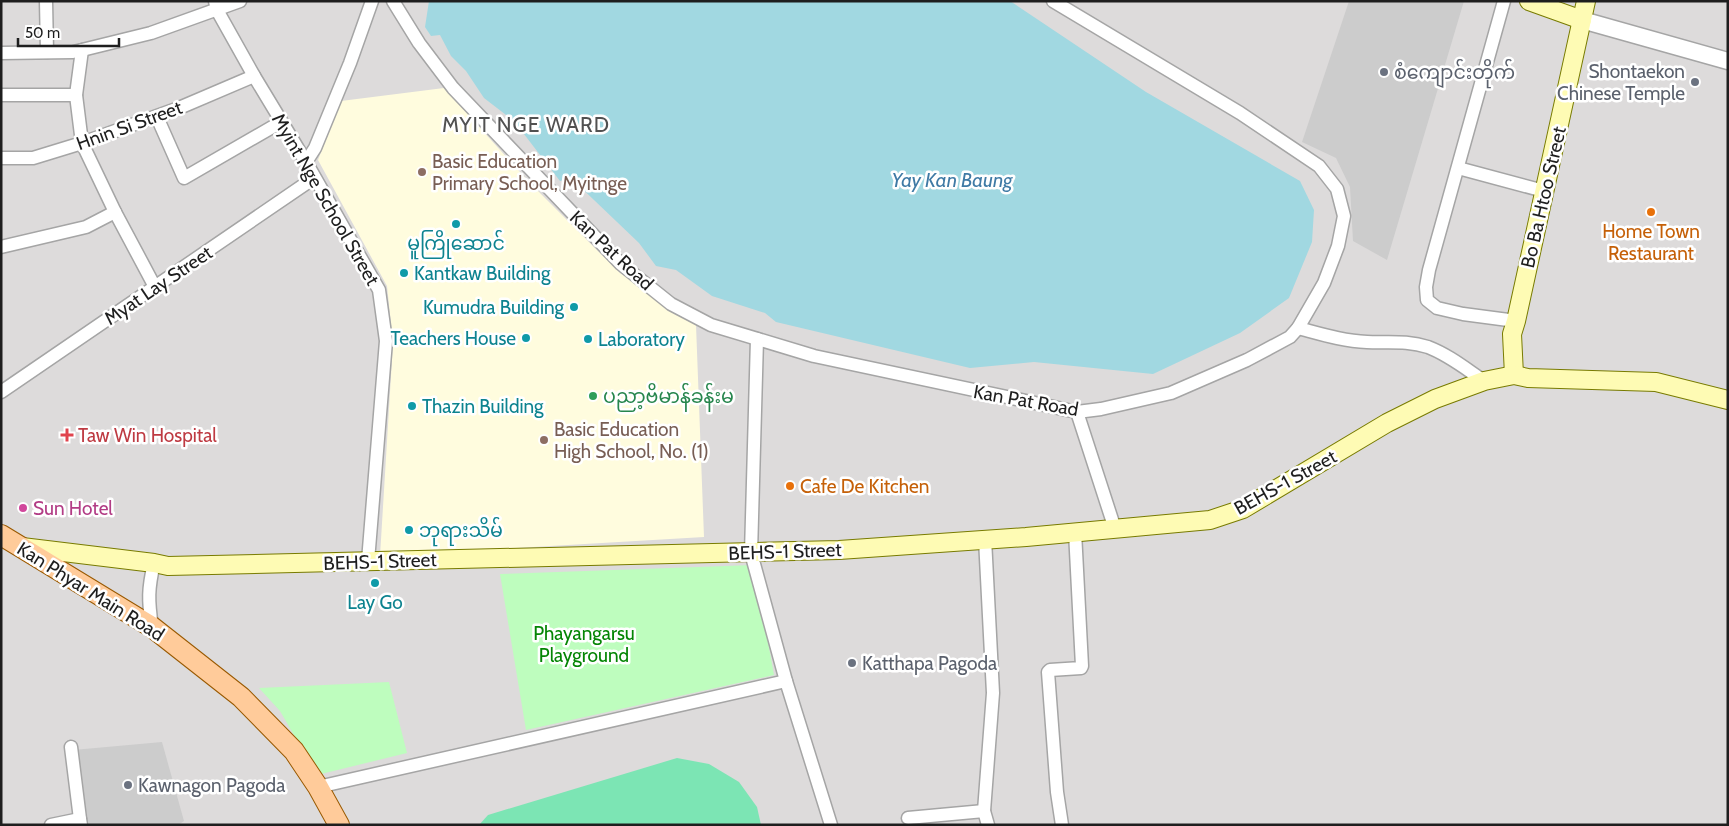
<svg xmlns="http://www.w3.org/2000/svg" width="1729" height="826" viewBox="0 0 1729 826" font-family="Cabin,'Noto Sans Myanmar',sans-serif">
<style>
.residential{fill:#dddbdb}
.education{fill:#fffcde}
.religious{fill:#ccc}
.park{fill:#befdbe}
.pitch{fill:#7ce5b4}
.water{fill:#a1d8e1}
.lines{fill:none;stroke-linecap:round;stroke-linejoin:round}
.minor-casing{stroke:#a5a5a5;stroke-width:15}
.tertiary-casing{stroke:#a5a5a5;stroke-width:19}
.secondary-casing{stroke:#787b00;stroke-width:20}
.primary-casing{stroke:#995900;stroke-width:22}
.minor{stroke:#fff;stroke-width:12}
.tertiary{stroke:#fff;stroke-width:16}
.secondary{stroke:#fefbb4;stroke-width:18}
.primary{stroke:#ffcb9a;stroke-width:20}
.worship-dot{fill:#6b7280;stroke:#fff;stroke-width:2}
.education-dot{fill:#8d6e63;stroke:#fff;stroke-width:2}
.food-dot{fill:#e8710a;stroke:#fff;stroke-width:2}
.culture-dot{fill:#0f9aa8;stroke:#fff;stroke-width:2}
.leisure-dot{fill:#2e9e5b;stroke:#fff;stroke-width:2}
.health-dot{fill:#e0444e;stroke:#fff;stroke-width:2}
.hotel-dot{fill:#d1479c;stroke:#fff;stroke-width:2}
.labels{text-anchor:middle;stroke-width:5;stroke-linejoin:round;paint-order:stroke}
.worship-label{font-size:19px;fill:#5b616d;stroke:#fff;text-anchor:start}
.street-label{font-size:19px;fill:#1e1e1e;stroke:#fff}
.education-label{font-size:19px;fill:#785e54;stroke:#fff;text-anchor:start}
.food-label{font-size:19px;fill:#c56008;stroke:#fff}
.culture-label{font-size:19px;fill:#0d838f;stroke:#fff;text-anchor:start}
.leisure-label{font-size:19px;fill:#27864d;stroke:#fff;text-anchor:start}
.health-label{font-size:19px;fill:#be3a42;stroke:#fff;text-anchor:start}
.hotel-label{font-size:19px;fill:#b23c85;stroke:#fff;text-anchor:start}
.park-label{font-size:19px;fill:#048504;stroke:#fff}
.water-label{font-size:20px;font-style:italic;fill:#3f7aa5;stroke:#fff}
.quarter-label{font-size:21px;letter-spacing:1px;fill:#515151;stroke:#fff}
</style>
<rect width="100%" height="100%" fill="#f0ebe4"/>
<rect class="residential" x="1" y="1" width="1727" height="824"/>
<path class="education" d="M444 88 530 183 620 273 696 325 704 537 380 556 393 343 387 286 318 160 341 101Z"/>
<g class="religious">
<path d="M1349 1H1464L1387 260 1353 241 1350 187 1336 158 1302 142Z"/>
<path d="M162 742 184 821 178 825H89L73 750Z"/>
</g>
<g class="park">
<path d="M754 565 774 675 526 730 500 574Z"/>
<path d="M389 682 407 753 317 775 280 711 259 688Z"/>
</g>
<path class="pitch" d="M677 758 709 764 739 782 757 807 761 825H479L488 815Z"/>
<path class="water" d="M429 1H1010L1146 92 1300 181 1314 210 1312 242 1289 298 1240 333 1153 374 1034 362 970 368 776 322 765 313 712 296 676 270 656 266 639 243 572 179 560 181 514 121 484 98 466 71 451 56 440 35 431 36 425 27Z"/>
<g class="lines">
<g class="minor-casing">
<g id="minor">
<path d="M46 1 47 52"/>
<path d="M215 1 217 10 254 76 306 162 379 290 386 341 368 561"/>
<path d="M393 1 419 43 453 88 621 264 671 304 711 325 814 356 1077 412 1101 409 1171 393 1247 360 1290 337 1298 328 1324 283 1338 246 1344 216 1337 189 1319 166 1240 113 1053 1"/>
<path d="M1504 1 1429 270 1426 287 1427 300 1437 308 1463 314 1516 321"/>
<path d="M82 50 76 95 82 143 115 212 155 287"/>
<path d="M1 53 73 52 82 50 151 33 240 1"/>
<path d="M1 95H76"/>
<path d="M157 117 184 178 281 122"/>
<path d="M1 158H33L82 143 179 108 254 76"/>
<path d="M306 162 315 148 350 63 372 1"/>
<path d="M1458 168 1544 191"/>
<path d="M1 247 86 227 115 212"/>
<path d="M1298 328C1321 334 1343 341 1367 342 1388 343 1407 340 1428 347 1449 355 1466 369 1484 381"/>
<path d="M757 339 751 553 786 681 831 825"/>
<path d="M1 392 314 178"/>
<path d="M1077 412 1115 529"/>
<path d="M985 539 993 693 984 811 988 825"/>
<path d="M152 627C148 600 148 589 154 563"/>
<path d="M71 747 80 819"/>
<path d="M318 787 786 681"/>
<path d="M908 818 984 811"/>
<path d="M51 825 80 819 81 825"/>
<path d="M1062 825 1057 792 1048 672 1050 670 1081 668 1082 666 1075 532"/>
</g>
</g>
<g class="tertiary-casing">
<path id="tertiary" d="M1582 20 1728 61"/>
</g>
<g class="secondary-casing">
<g id="secondary">
<path d="M1529 1 1582 20"/>
<path d="M1514 375 1512 334 1516 321 1586 1"/>
<path d="M22 547 154 563 168 566 839 550 1026 537 1210 520 1243 509 1387 423 1435 399 1484 381 1514 375 1528 378 1656 382 1728 400"/>
</g>
</g>
<g class="primary-casing">
<path id="primary" d="M1 535 152 627 241 697 294 751 318 787 339 825"/>
</g>
<use href="#minor" class="minor"/>
<use href="#tertiary" class="tertiary"/>
<use href="#secondary" class="secondary"/>
<use href="#primary" class="primary"/>
</g>
<g class="worship-dot">
<circle cx="1384" cy="72" r="5"/>
<circle cx="1695" cy="82" r="5"/>
<circle cx="852" cy="663" r="5"/>
<circle cx="128" cy="785" r="5"/>
</g>
<g class="education-dot">
<circle cx="422" cy="172" r="5"/>
<circle cx="544" cy="440" r="5"/>
</g>
<g class="food-dot">
<circle cx="1651" cy="212" r="5"/>
<circle cx="790" cy="486" r="5"/>
</g>
<g class="culture-dot">
<circle cx="456" cy="224" r="5"/>
<circle cx="404" cy="273" r="5"/>
<circle cx="574" cy="307" r="5"/>
<circle cx="526" cy="338" r="5"/>
<circle cx="588" cy="339" r="5"/>
<circle cx="412" cy="406" r="5"/>
<circle cx="409" cy="530" r="5"/>
<circle cx="375" cy="583" r="5"/>
</g>
<circle class="leisure-dot" cx="593" cy="396" r="5"/>
<path class="health-dot" d="M64.5 427.5h5v5h5v5h-5v5h-5v-5h-5v-5h5z"/>
<circle class="hotel-dot" cx="23" cy="508" r="5"/>
<g class="labels">
<g class="worship-label">
<text x="1685" y="78" text-anchor="end">Shontaekon<tspan x="1685" dy="22">Chinese Temple</tspan></text>
<text x="1394" y="79">စံကျောင်းတိုက်</text>
<text x="862" y="670">Katthapa Pagoda</text>
<text x="138" y="792">Kawnagon Pagoda</text>
</g>
<g class="street-label">
<text transform="translate(129 125) rotate(-20)" y="7">Hnin Si Street</text>
<text transform="translate(1543 197) rotate(-77)" y="7">Bo Ba Htoo Street</text>
<text transform="translate(326 199) rotate(60)" y="7">Myint Nge School Street</text>
<text transform="translate(612 250) rotate(43)" y="7">Kan Pat Road</text>
<text transform="translate(158 285) rotate(-34)" y="7">Myat Lay Street</text>
<text transform="translate(1026 400) rotate(10)" y="7">Kan Pat Road</text>
<text transform="translate(1285 482) rotate(-29)" y="7">BEHS-1 Street</text>
<text transform="translate(785 551) rotate(-2)" y="7">BEHS-1 Street</text>
<text transform="translate(380 561) rotate(-2)" y="7">BEHS-1 Street</text>
<text transform="translate(91 591) rotate(32)" y="7">Kan Phyar Main Road</text>
</g>
<g class="education-label">
<text x="432" y="168">Basic Education<tspan x="432" dy="22">Primary School, Myitnge</tspan></text>
<text x="554" y="436">Basic Education<tspan x="554" dy="22">High School, No. (1)</tspan></text>
</g>
<g class="food-label">
<text x="1651" y="238">Home Town<tspan x="1651" dy="22">Restaurant</tspan></text>
<text x="800" y="493" text-anchor="start">Cafe De Kitchen</text>
</g>
<g class="culture-label">
<text x="456" y="250" text-anchor="middle">မူကြိုဆောင်</text>
<text x="414" y="280">Kantkaw Building</text>
<text x="564" y="314" text-anchor="end">Kumudra Building</text>
<text x="516" y="345" text-anchor="end">Teachers House</text>
<text x="598" y="346">Laboratory</text>
<text x="422" y="413">Thazin Building</text>
<text x="419" y="537">ဘုရားသိမ်</text>
<text x="375" y="609" text-anchor="middle">Lay Go</text>
</g>
<g class="leisure-label">
<text x="603" y="403">ပညာ့ဗိမာန်ခန်းမ</text>
</g>
<g class="health-label">
<text x="78" y="442">Taw Win Hospital</text>
</g>
<g class="hotel-label">
<text x="33" y="515">Sun Hotel</text>
</g>
<g class="park-label">
<text x="584" y="640">Phayangarsu<tspan x="584" dy="22">Playground</tspan></text>
</g>
<g class="water-label">
<text x="952" y="187">Yay Kan Baung</text>
</g>
<g class="quarter-label">
<text x="526" y="132">MYIT NGE WARD</text>
</g>
</g>
<rect width="1729" height="826" fill="none" stroke="#1e1e1e" stroke-width="5"/>
<path d="M18 38v8h101v-8" fill="none" stroke="#1e1e1e" stroke-width="2.5"/>
<text x="25" y="38" font-size="15" fill="#1e1e1e" stroke="#ffffff" stroke-width="4" paint-order="stroke">50 m</text>
</svg>
